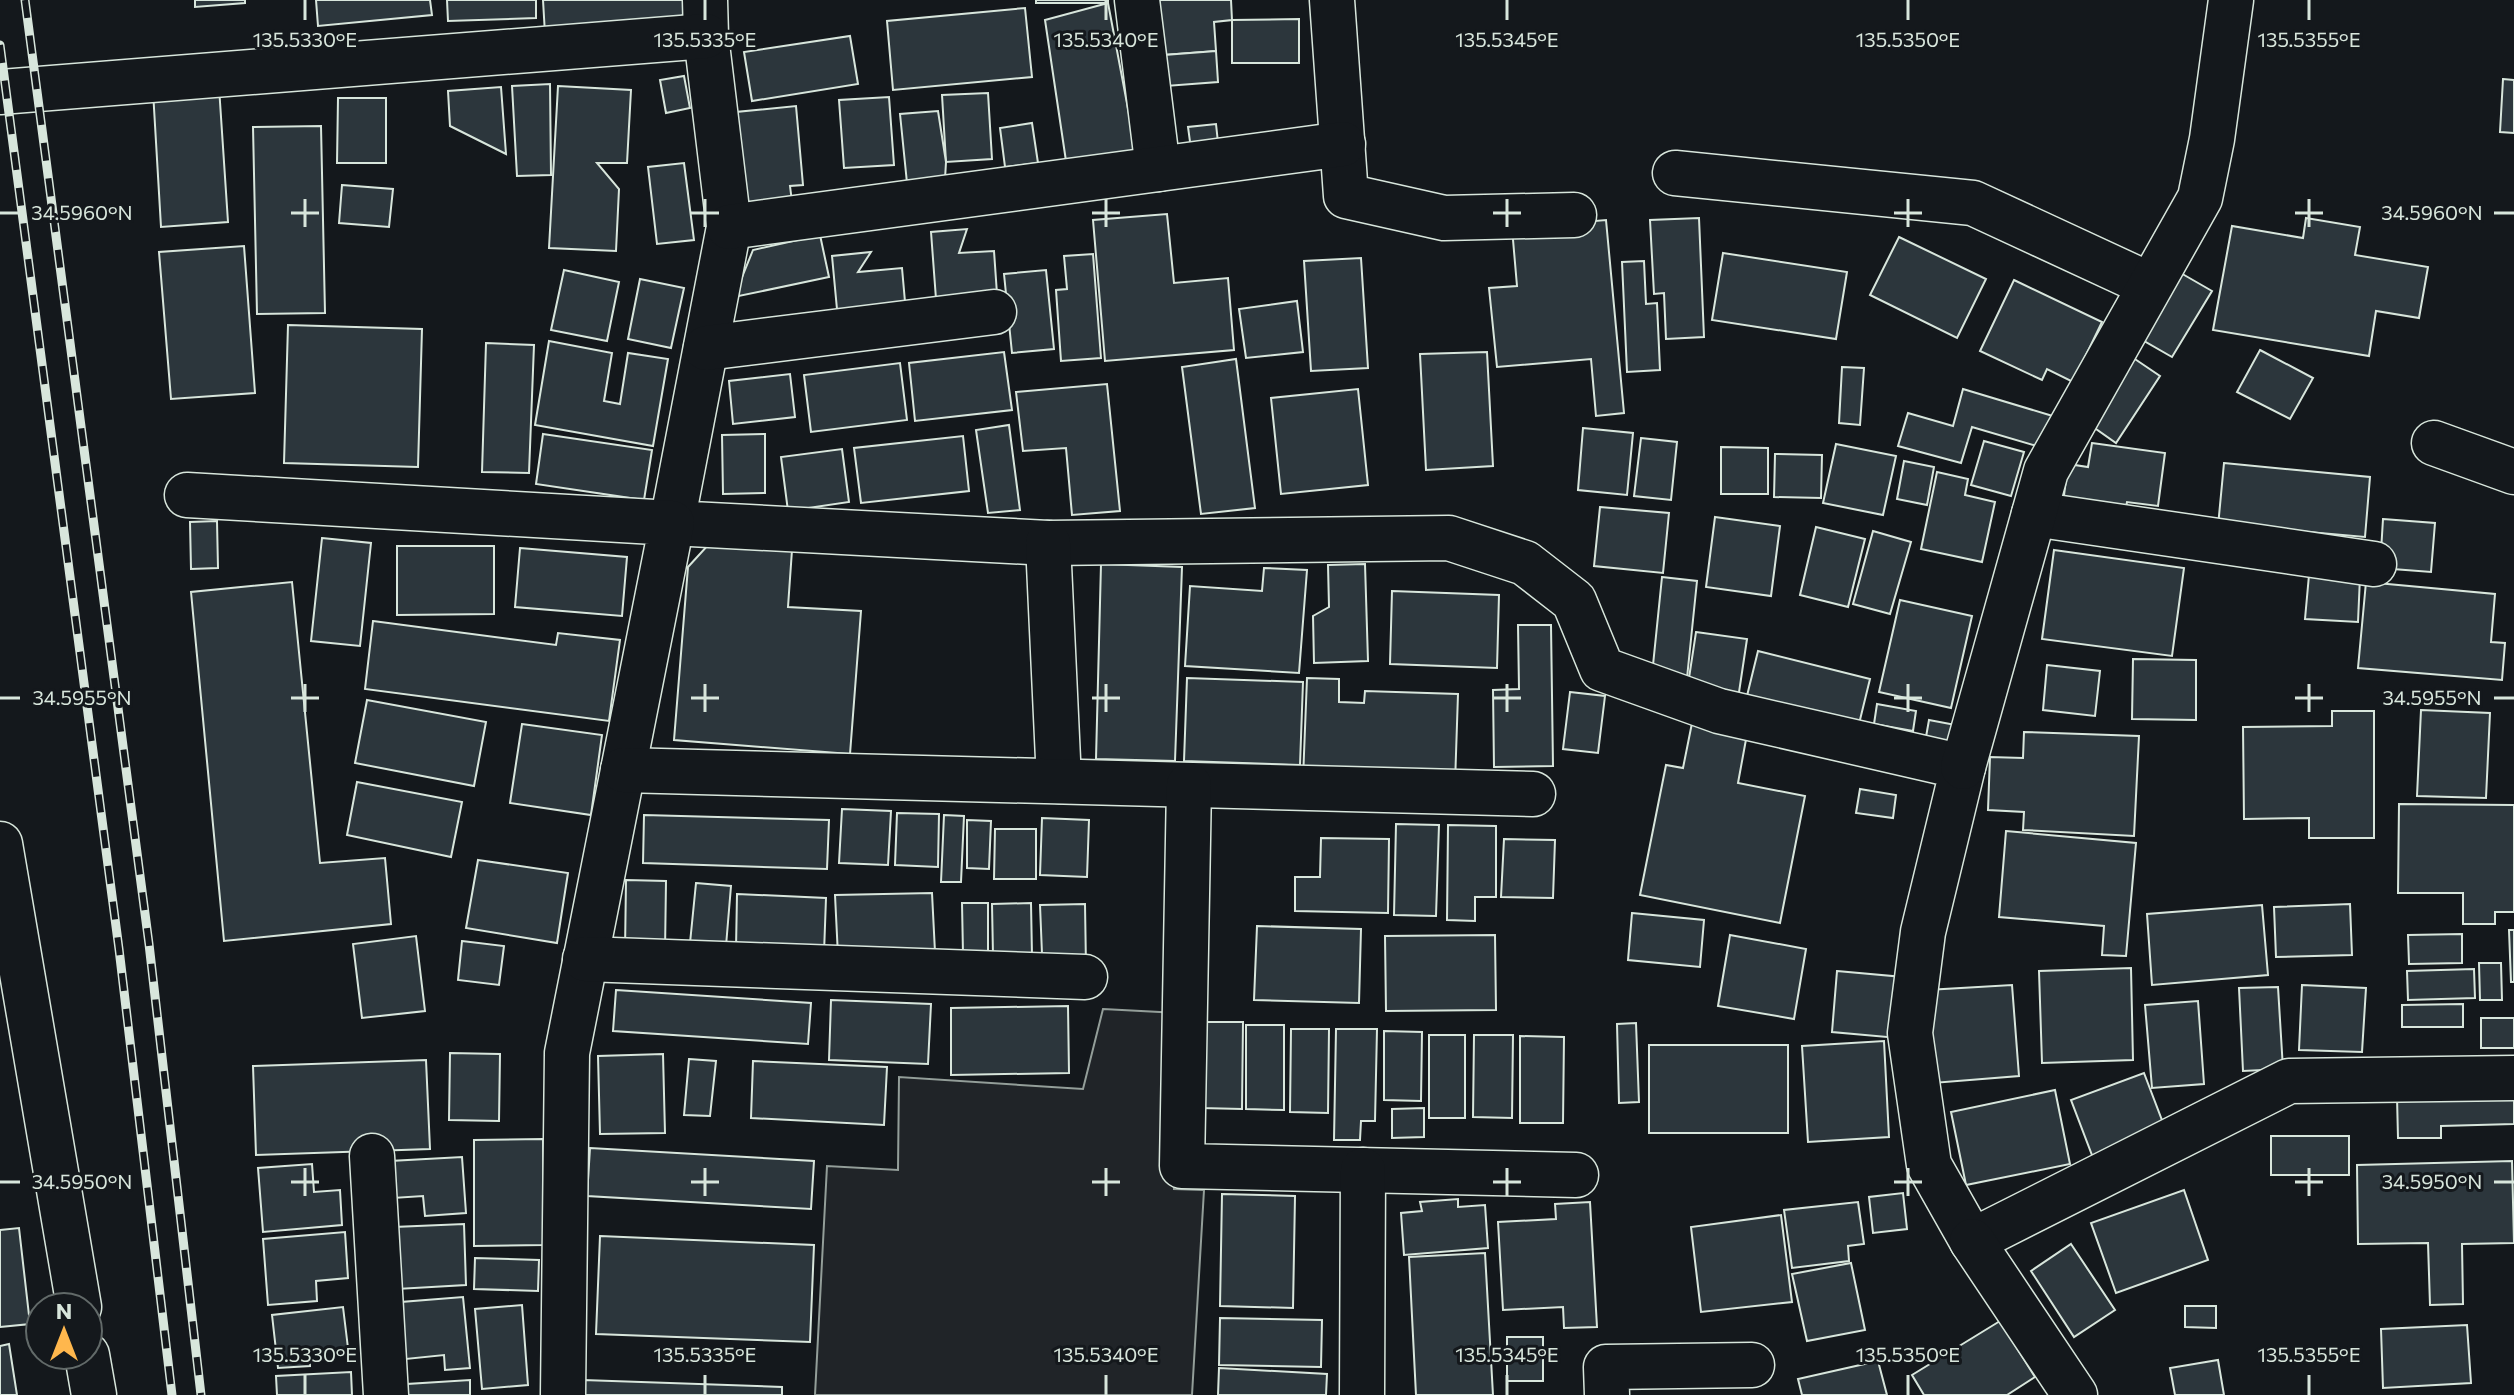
<svg xmlns="http://www.w3.org/2000/svg" width="2514" height="1395" viewBox="0 0 2514 1395" font-family="Commissioner,sans-serif">
<style>
.green{fill:#202428;stroke:#939e99;stroke-width:2}
.building{fill:#2c363c;stroke:#d8e6dc;stroke-width:2}
.lines{fill:none;stroke-linecap:round;stroke-linejoin:round}
.minor-casing{stroke:#d8e6dc;stroke-width:47}
.minor{stroke:#14181c;stroke-width:44}
.rail-casing{stroke:#d8e6dc;stroke-width:9}
.rail{stroke:#14181c;stroke-width:6;stroke-dasharray:18;stroke-linecap:butt}
.ticks{fill:none;stroke:#d8e6dc;stroke-width:3}
.ticks-label{font-size:20px;text-anchor:middle;fill:#d8e6dc;stroke:#14181c;stroke-width:6;stroke-linejoin:round;paint-order:stroke}
</style>
<rect width="100%" height="100%" fill="#14181c"/>
<path class="green" d="M1103 1009 1178 1013 1174 1189 1204 1190 1192 1395H815L827 1166 898 1170 899 1077 1083 1089Z"/>
<g class="building">
<path d="M195 0H245V3L195 7Z"/>
<path d="M316 0H430L432 15 318 26Z"/>
<path d="M447 0H536V18L448 21Z"/>
<path d="M543 0H691L692 8 668 26 545 34Z"/>
<rect x="1036" y="0" width="72" height="3"/>
<path d="M1159 0H1231L1232 20 1214 22 1216 51 1164 55Z"/>
<path d="M1108 3 1136 151 1066 161 1045 20Z"/>
<path d="M1025 8 1032 77 893 90 887 21Z"/>
<path d="M1299 19V63H1232V20Z"/>
<path d="M850 36 858 84 752 101 744 52Z"/>
<path d="M1216 51 1218 82 1166 86 1164 55Z"/>
<path d="M684 76 690 108 666 113 660 80Z"/>
<path d="M2503 79 2514 80V133L2500 132Z"/>
<path d="M550 84 551 175 517 176 512 86Z"/>
<path d="M558 86 631 90 627 163H597L619 189 616 251 549 248Z"/>
<path d="M219 87 228 222 161 227 153 91Z"/>
<path d="M501 87 506 154 450 126 448 91Z"/>
<path d="M988 93 992 159 946 162 942 95Z"/>
<path d="M889 97 894 165 844 168 839 100Z"/>
<path d="M338 98H386V163H337Z"/>
<path d="M796 106 803 185 790 186 792 202 745 207 736 112Z"/>
<path d="M938 111 946 162 945 179 907 183 900 114Z"/>
<path d="M1032 123 1038 163 1005 167 1000 128Z"/>
<path d="M1216 124 1220 161 1193 164 1188 127Z"/>
<path d="M321 126 325 313 257 314 253 127Z"/>
<path d="M684 163 694 240 657 244 648 167Z"/>
<path d="M342 185 393 189 389 227 339 223Z"/>
<path d="M1167 214 1174 283 1228 278 1234 350 1105 361 1093 220Z"/>
<path d="M1699 218 1704 337 1666 339 1664 293 1654 294 1650 220Z"/>
<path d="M2306 218 2360 227 2355 255 2428 267 2419 318 2376 311 2369 356 2213 330 2232 226 2303 238Z"/>
<path d="M1606 220 1624 413 1596 416 1591 359 1497 367 1489 288 1517 286 1512 228Z"/>
<path d="M967 229 959 253 994 251 997 294 936 299 931 232Z"/>
<path d="M820 235 829 277 734 297 753 250Z"/>
<path d="M1899 237 1986 279 1957 338 1870 295Z"/>
<path d="M244 246 255 393 171 399 159 252Z"/>
<path d="M871 252 858 272 902 268 906 313 838 320 832 256Z"/>
<path d="M1723 253 1847 272 1836 339 1712 320Z"/>
<path d="M1093 254 1101 358 1061 361 1056 290 1067 289 1064 256Z"/>
<path d="M1361 258 1368 368 1311 371 1304 261Z"/>
<path d="M1644 261 1646 304 1657 303 1660 370 1627 372 1622 262Z"/>
<path d="M2172 268 2212 291 2172 357 2139 338Z"/>
<path d="M564 270 619 282 607 341 551 330Z"/>
<path d="M1046 270 1054 349 1012 353 1004 274Z"/>
<path d="M640 279 684 288 671 348 628 339Z"/>
<path d="M2014 280 2102 322 2073 382 2047 369 2042 380 1980 351Z"/>
<path d="M1297 301 1303 352 1246 358 1239 309Z"/>
<path d="M288 325 422 329 418 467 284 463Z"/>
<path d="M549 341 612 353 604 401 620 404 628 353 668 359 653 446 535 425Z"/>
<path d="M486 343 534 345 529 473 482 472Z"/>
<path d="M2260 350 2313 378 2290 419 2237 392Z"/>
<path d="M2123 351 2160 376 2116 443 2079 417Z"/>
<path d="M1004 352 1012 410 915 421 909 363Z"/>
<path d="M1487 352 1493 466 1426 470 1420 354Z"/>
<path d="M1236 359 1255 508 1201 514 1182 367Z"/>
<path d="M900 363 907 420 811 432 804 375Z"/>
<path d="M1842 367 1864 368 1860 425 1839 423Z"/>
<path d="M790 374 795 417 733 424 729 381Z"/>
<path d="M1107 384 1120 511 1072 515 1066 448 1023 451 1016 392Z"/>
<path d="M1358 389 1368 485 1281 494 1271 398Z"/>
<path d="M1963 389 2056 417 2047 449 1972 427 1961 463 1898 446 1908 413 1953 426Z"/>
<path d="M1009 425 1020 510 988 513 976 430Z"/>
<path d="M1583 428 1633 433 1627 495 1578 490Z"/>
<path d="M543 434 652 450 644 500 536 484Z"/>
<path d="M765 434V493L723 494 722 435Z"/>
<path d="M963 436 969 491 861 503 854 448Z"/>
<path d="M1641 438 1677 442 1671 500 1634 496Z"/>
<path d="M1984 441 2024 452 2011 496 1971 485Z"/>
<path d="M2092 443 2165 453 2158 506 2127 502 2125 512 2063 503 2068 464 2088 467Z"/>
<path d="M1836 444 1896 456 1883 515 1823 503Z"/>
<path d="M1721 447 1768 448V494H1721Z"/>
<path d="M842 449 849 502 788 511 781 457Z"/>
<path d="M1775 454 1822 455 1821 498 1774 497Z"/>
<path d="M1904 461 1934 467 1927 505 1897 499Z"/>
<path d="M2224 463 2370 477 2365 537 2285 530 2217 537Z"/>
<path d="M1937 472 1968 479 1965 495 1995 502 1982 562 1921 549Z"/>
<path d="M1600 507 1669 513 1663 573 1594 566Z"/>
<path d="M1715 517 1780 526 1771 596 1706 587Z"/>
<path d="M2383 519 2435 523 2431 572 2380 568Z"/>
<path d="M217 521 218 568 191 569 190 522Z"/>
<path d="M1816 527 1865 539 1848 607 1800 595Z"/>
<path d="M1873 531 1911 542 1890 614 1853 604Z"/>
<path d="M322 538 371 543 360 646 311 641Z"/>
<path d="M709 544 792 550 788 607 861 611 850 754 674 740 688 567Z"/>
<path d="M397 546H494V614L397 615Z"/>
<path d="M520 548 627 557 622 616 515 607Z"/>
<path d="M2054 550 2184 568 2172 656 2042 639Z"/>
<path d="M1101 564 1182 567 1175 761 1096 759Z"/>
<path d="M1365 564 1368 661 1314 663 1313 616 1329 607 1328 565Z"/>
<path d="M1264 568 1307 570 1299 673 1185 666 1190 586 1262 591Z"/>
<path d="M2309 575 2360 577 2358 622 2305 619Z"/>
<path d="M1662 577 1697 581 1687 678 1652 675Z"/>
<path d="M292 582 320 863 385 858 391 924 224 941 191 592Z"/>
<path d="M2366 582 2495 594 2491 642 2505 643 2502 680 2358 668Z"/>
<path d="M1392 591 1499 595 1497 668 1390 664Z"/>
<path d="M1900 600 1972 616 1951 708 1879 692Z"/>
<path d="M373 621 556 645 558 633 620 640 609 721 365 689Z"/>
<path d="M1518 625H1551L1553 766 1494 767 1493 690 1519 689Z"/>
<path d="M1696 632 1747 639 1738 699 1687 691Z"/>
<path d="M1758 651 1870 679 1857 732 1745 704Z"/>
<path d="M2133 659 2196 660V720L2132 719Z"/>
<path d="M2047 665 2100 671 2095 716 2043 710Z"/>
<path d="M1187 678 1303 682 1300 765 1184 761Z"/>
<path d="M1307 678 1339 679V702L1364 703 1365 691 1458 694 1455 784 1303 779Z"/>
<path d="M1570 692 1605 696 1598 753 1563 749Z"/>
<path d="M367 700 486 722 474 786 355 763Z"/>
<path d="M1877 704 1916 711 1913 731 1874 724Z"/>
<path d="M2421 710 2490 713 2486 798 2417 796Z"/>
<path d="M2332 711H2374V838H2309V818L2244 819 2243 727 2332 726Z"/>
<path d="M1929 720 1961 726 1955 754 1924 748Z"/>
<path d="M1692 723 1747 734 1738 783 1805 796 1780 923 1640 895 1666 765 1683 768Z"/>
<path d="M522 724 602 735 591 815 510 803Z"/>
<path d="M2024 732 2139 736 2134 836 2023 830 2024 812 1988 810 1990 757 2023 758Z"/>
<path d="M357 782 462 802 451 857 347 835Z"/>
<path d="M1860 789 1896 795 1893 818 1856 813Z"/>
<path d="M2399 804 2514 805V912H2495V924H2463V893H2398Z"/>
<path d="M842 809 891 811 888 865 839 863Z"/>
<path d="M897 813 939 814 938 867 895 865Z"/>
<path d="M644 815 829 820 827 869 643 863Z"/>
<path d="M944 815 964 816 961 882H941Z"/>
<path d="M1042 818 1089 820 1087 877 1040 875Z"/>
<path d="M967 820 991 821 989 869 967 868Z"/>
<path d="M1396 824 1439 825 1436 916 1394 915Z"/>
<path d="M1448 825 1496 826V897H1475V921L1447 920Z"/>
<path d="M995 829H1036V879H994Z"/>
<path d="M2006 831 2136 843 2126 956 2102 955 2104 926 1999 917Z"/>
<path d="M1321 838 1389 839 1388 913 1295 911V877H1320Z"/>
<path d="M1504 839 1555 840 1553 898 1501 897Z"/>
<path d="M478 860 568 873 557 943 466 928Z"/>
<path d="M626 880 666 881 665 952 625 951Z"/>
<path d="M696 883 731 886 726 946 690 943Z"/>
<path d="M932 893 935 952 838 956 835 895Z"/>
<path d="M737 894 826 898 824 953 736 949Z"/>
<path d="M962 903H988V954H963Z"/>
<path d="M1031 903 1032 956H993L992 904Z"/>
<path d="M1085 904 1086 967 1059 968 1058 954H1042L1040 905Z"/>
<path d="M2350 904 2352 955 2276 957 2274 907Z"/>
<path d="M2262 905 2268 975 2152 985 2147 914Z"/>
<path d="M1632 913 1704 920 1700 967 1628 960Z"/>
<path d="M1257 926 1361 929 1359 1003 1254 1000Z"/>
<path d="M2509 930H2514V982H2511Z"/>
<path d="M2462 934V963L2409 964 2408 935Z"/>
<path d="M1495 935 1496 1010 1386 1011 1385 936Z"/>
<path d="M1730 935 1806 949 1794 1019 1718 1006Z"/>
<path d="M416 936 425 1011 362 1018 353 944Z"/>
<path d="M462 941 504 946 499 985 458 980Z"/>
<path d="M2479 963H2501L2502 1000H2480Z"/>
<path d="M2131 968 2133 1060 2042 1063 2039 971Z"/>
<path d="M2474 969 2475 998 2408 1000 2407 971Z"/>
<path d="M1837 971 1903 977 1898 1038 1832 1032Z"/>
<path d="M2012 985 2019 1076 1933 1083 1927 990Z"/>
<path d="M2302 985 2366 988 2362 1052 2299 1050Z"/>
<path d="M2278 987 2283 1069 2243 1071 2239 988Z"/>
<path d="M616 990 811 1003 808 1044 613 1031Z"/>
<path d="M831 1000 931 1004 928 1064 829 1060Z"/>
<path d="M2198 1001 2204 1084 2152 1088 2145 1005Z"/>
<path d="M2463 1004V1027H2402V1005Z"/>
<path d="M1068 1006 1069 1073 951 1075V1008Z"/>
<rect x="2481" y="1018" width="33" height="30"/>
<path d="M1202 1022H1243L1242 1109 1201 1108Z"/>
<path d="M1636 1023 1639 1102 1619 1103 1617 1024Z"/>
<path d="M1246 1025H1284V1110L1246 1109Z"/>
<path d="M1291 1029H1329L1328 1113 1290 1112Z"/>
<path d="M1336 1029H1377L1375 1121H1361L1360 1140H1334Z"/>
<path d="M1384 1031 1422 1032 1421 1101 1384 1100Z"/>
<rect x="1429" y="1035" width="36" height="83"/>
<path d="M1474 1035H1513L1512 1118 1473 1117Z"/>
<path d="M1520 1036 1564 1037 1563 1123H1520Z"/>
<path d="M1884 1041 1889 1137 1808 1142 1802 1046Z"/>
<rect x="1649" y="1045" width="139" height="88"/>
<path d="M450 1053 500 1054 499 1121 449 1120Z"/>
<path d="M663 1054 665 1133 600 1134 598 1056Z"/>
<path d="M689 1059 716 1061 710 1116 684 1115Z"/>
<path d="M426 1060 430 1149 256 1155 253 1066Z"/>
<path d="M753 1061 887 1067 884 1125 751 1118Z"/>
<path d="M2144 1073 2168 1136 2095 1163 2071 1100Z"/>
<path d="M2514 1089V1124L2441 1126V1138H2398L2397 1097Z"/>
<path d="M2055 1090 2070 1164 1966 1185 1951 1112Z"/>
<path d="M1424 1108V1137L1392 1138V1109Z"/>
<rect x="2271" y="1136" width="78" height="39"/>
<path d="M543 1139 544 1245 474 1246V1140Z"/>
<path d="M590 1148 814 1161 811 1209 587 1196Z"/>
<path d="M462 1157 466 1213 425 1216 423 1196 393 1198 390 1161Z"/>
<path d="M2512 1161 2514 1243 2462 1244 2463 1304 2430 1305 2428 1243 2358 1244 2357 1165Z"/>
<path d="M312 1164 314 1192 340 1190 342 1225 263 1232 258 1168Z"/>
<path d="M2184 1190 2208 1260 2116 1293 2091 1223Z"/>
<path d="M1903 1193 1907 1229 1873 1233 1869 1197Z"/>
<path d="M1222 1194 1295 1196 1293 1308 1220 1306Z"/>
<path d="M1458 1199V1207L1485 1205 1488 1248 1404 1255 1401 1213 1422 1211 1420 1202Z"/>
<path d="M1590 1202 1597 1327 1564 1328 1563 1307 1503 1310 1498 1222 1556 1219 1555 1204Z"/>
<path d="M1858 1202 1864 1244 1848 1246 1849 1261 1792 1268 1784 1210Z"/>
<path d="M1781 1215 1792 1302 1701 1312 1691 1227Z"/>
<path d="M464 1224 466 1285 397 1289 394 1227Z"/>
<path d="M19 1228 30 1324 0 1327V1230Z"/>
<path d="M345 1232 348 1278 316 1281 317 1301 268 1305 263 1239Z"/>
<path d="M600 1236 814 1245 810 1342 596 1334Z"/>
<path d="M2071 1244 2115 1310 2074 1337 2031 1271Z"/>
<path d="M1485 1253 1493 1395H1416L1409 1257Z"/>
<path d="M475 1258 539 1260 538 1291 474 1289Z"/>
<path d="M1851 1263 1865 1330 1807 1341 1792 1274Z"/>
<path d="M463 1297 470 1368 445 1370 444 1355 406 1359 401 1302Z"/>
<path d="M522 1305 528 1385 482 1389 475 1309Z"/>
<path d="M2185 1306H2216V1328L2185 1327Z"/>
<path d="M343 1307 348 1348 309 1352 310 1366 278 1368 272 1315Z"/>
<path d="M1220 1318 1322 1320 1321 1367 1219 1365Z"/>
<path d="M2000 1321 2035 1377 2007 1395H1924L1912 1375Z"/>
<path d="M2467 1325 2471 1383 2383 1388 2381 1329Z"/>
<rect x="1507" y="1337" width="36" height="44"/>
<path d="M9 1344 17 1395H0V1346Z"/>
<path d="M2218 1360 2224 1395H2175L2170 1368Z"/>
<path d="M1878 1361 1887 1395H1802L1798 1379Z"/>
<path d="M1219 1368 1327 1374 1326 1395H1218Z"/>
<path d="M351 1372 352 1395H277L276 1376Z"/>
<path d="M470 1380V1395H408L407 1384Z"/>
<path d="M583 1380 782 1387V1395H583Z"/>
</g>
<g class="lines">
<g class="minor-casing">
<g id="minor">
<path d="M705 0 706 36 729 227 672 523 1048 543 1449 538 1525 563 1574 601 1602 669 1719 711 1963 767 1923 932 1910 1033 1929 1165 1972 1241 2289 1081 2514 1078"/>
<path d="M1137 0 1158 169"/>
<path d="M1332 0 1346 196 1444 218 1574 215"/>
<path d="M0 92 706 36"/>
<path d="M1675 173 1973 203 2150 285"/>
<path d="M729 227 1343 144"/>
<path d="M706 348 994 312"/>
<path d="M2434 443 2514 472"/>
<path d="M187 495 672 523 567 1053 563 1395"/>
<path d="M2034 514 2374 564"/>
<path d="M1048 543 1059 781"/>
<path d="M1963 767 2046 471 2200 198 2212 139 2231 0"/>
<path d="M623 770 1533 794"/>
<path d="M1189 785 1182 1166 1576 1175"/>
<path d="M0 844 79 1307"/>
<path d="M585 959 1085 977"/>
<path d="M372 1156 386 1395"/>
<path d="M1972 1241 2075 1395"/>
<path d="M87 1355 94 1395"/>
<path d="M1362 1395 1363 1170"/>
<path d="M1607 1395 1606 1367 1752 1365"/>
</g>
</g>
<use href="#minor" class="minor"/>
<g class="rail-casing">
<g id="rail">
<path d="M25 0 149 944 201 1395"/>
<path d="M0 45 119 949 172 1395"/>
</g>
</g>
<use href="#rail" class="rail"/>
</g>
<path class="ticks" d="M305 0V20M705 0V20M1106 0V20M1507 0V20M1908 0V20M2309 0V20M305 199V227M705 199V227M1106 199V227M1507 199V227M1908 199V227M2309 199V227M0 213H20M291 213H319M691 213H719M1092 213H1120M1493 213H1521M1894 213H1922M2295 213H2323M2494 213H2514M305 684V712M705 684V712M1106 684V712M1507 684V712M1908 684V712M2309 684V712M0 698H20M291 698H319M691 698H719M1092 698H1120M1493 698H1521M1894 698H1922M2295 698H2323M2494 698H2514M305 1168V1196M705 1168V1196M1106 1168V1196M1507 1168V1196M1908 1168V1196M2309 1168V1196M0 1182H20M291 1182H319M691 1182H719M1092 1182H1120M1493 1182H1521M1894 1182H1922M2295 1182H2323M2494 1182H2514M305 1375V1395M705 1375V1395M1106 1375V1395M1507 1375V1395M1908 1375V1395M2309 1375V1395"/>
<g class="ticks-label">
<text x="305" y="47">135.5330°E</text>
<text x="705" y="47">135.5335°E</text>
<text x="1106" y="47">135.5340°E</text>
<text x="1507" y="47">135.5345°E</text>
<text x="1908" y="47">135.5350°E</text>
<text x="2309" y="47">135.5355°E</text>
<text x="82" y="220">34.5960°N</text>
<text x="2432" y="220">34.5960°N</text>
<text x="82" y="705">34.5955°N</text>
<text x="2432" y="705">34.5955°N</text>
<text x="82" y="1189">34.5950°N</text>
<text x="2432" y="1189">34.5950°N</text>
<text x="305" y="1362">135.5330°E</text>
<text x="705" y="1362">135.5335°E</text>
<text x="1106" y="1362">135.5340°E</text>
<text x="1507" y="1362">135.5345°E</text>
<text x="1908" y="1362">135.5350°E</text>
<text x="2309" y="1362">135.5355°E</text>
</g>
<g transform="translate(64 1331)"><circle r="38" fill="#14181c" stroke="#626a69" stroke-width="2"/>
<path d="M0-6L14 30L0 20L-14 30Z" fill="#ffb74d"/>
<text y="-12" font-size="22" font-weight="bold" text-anchor="middle" fill="#d8e6dc">N</text>
</g>
</svg>
